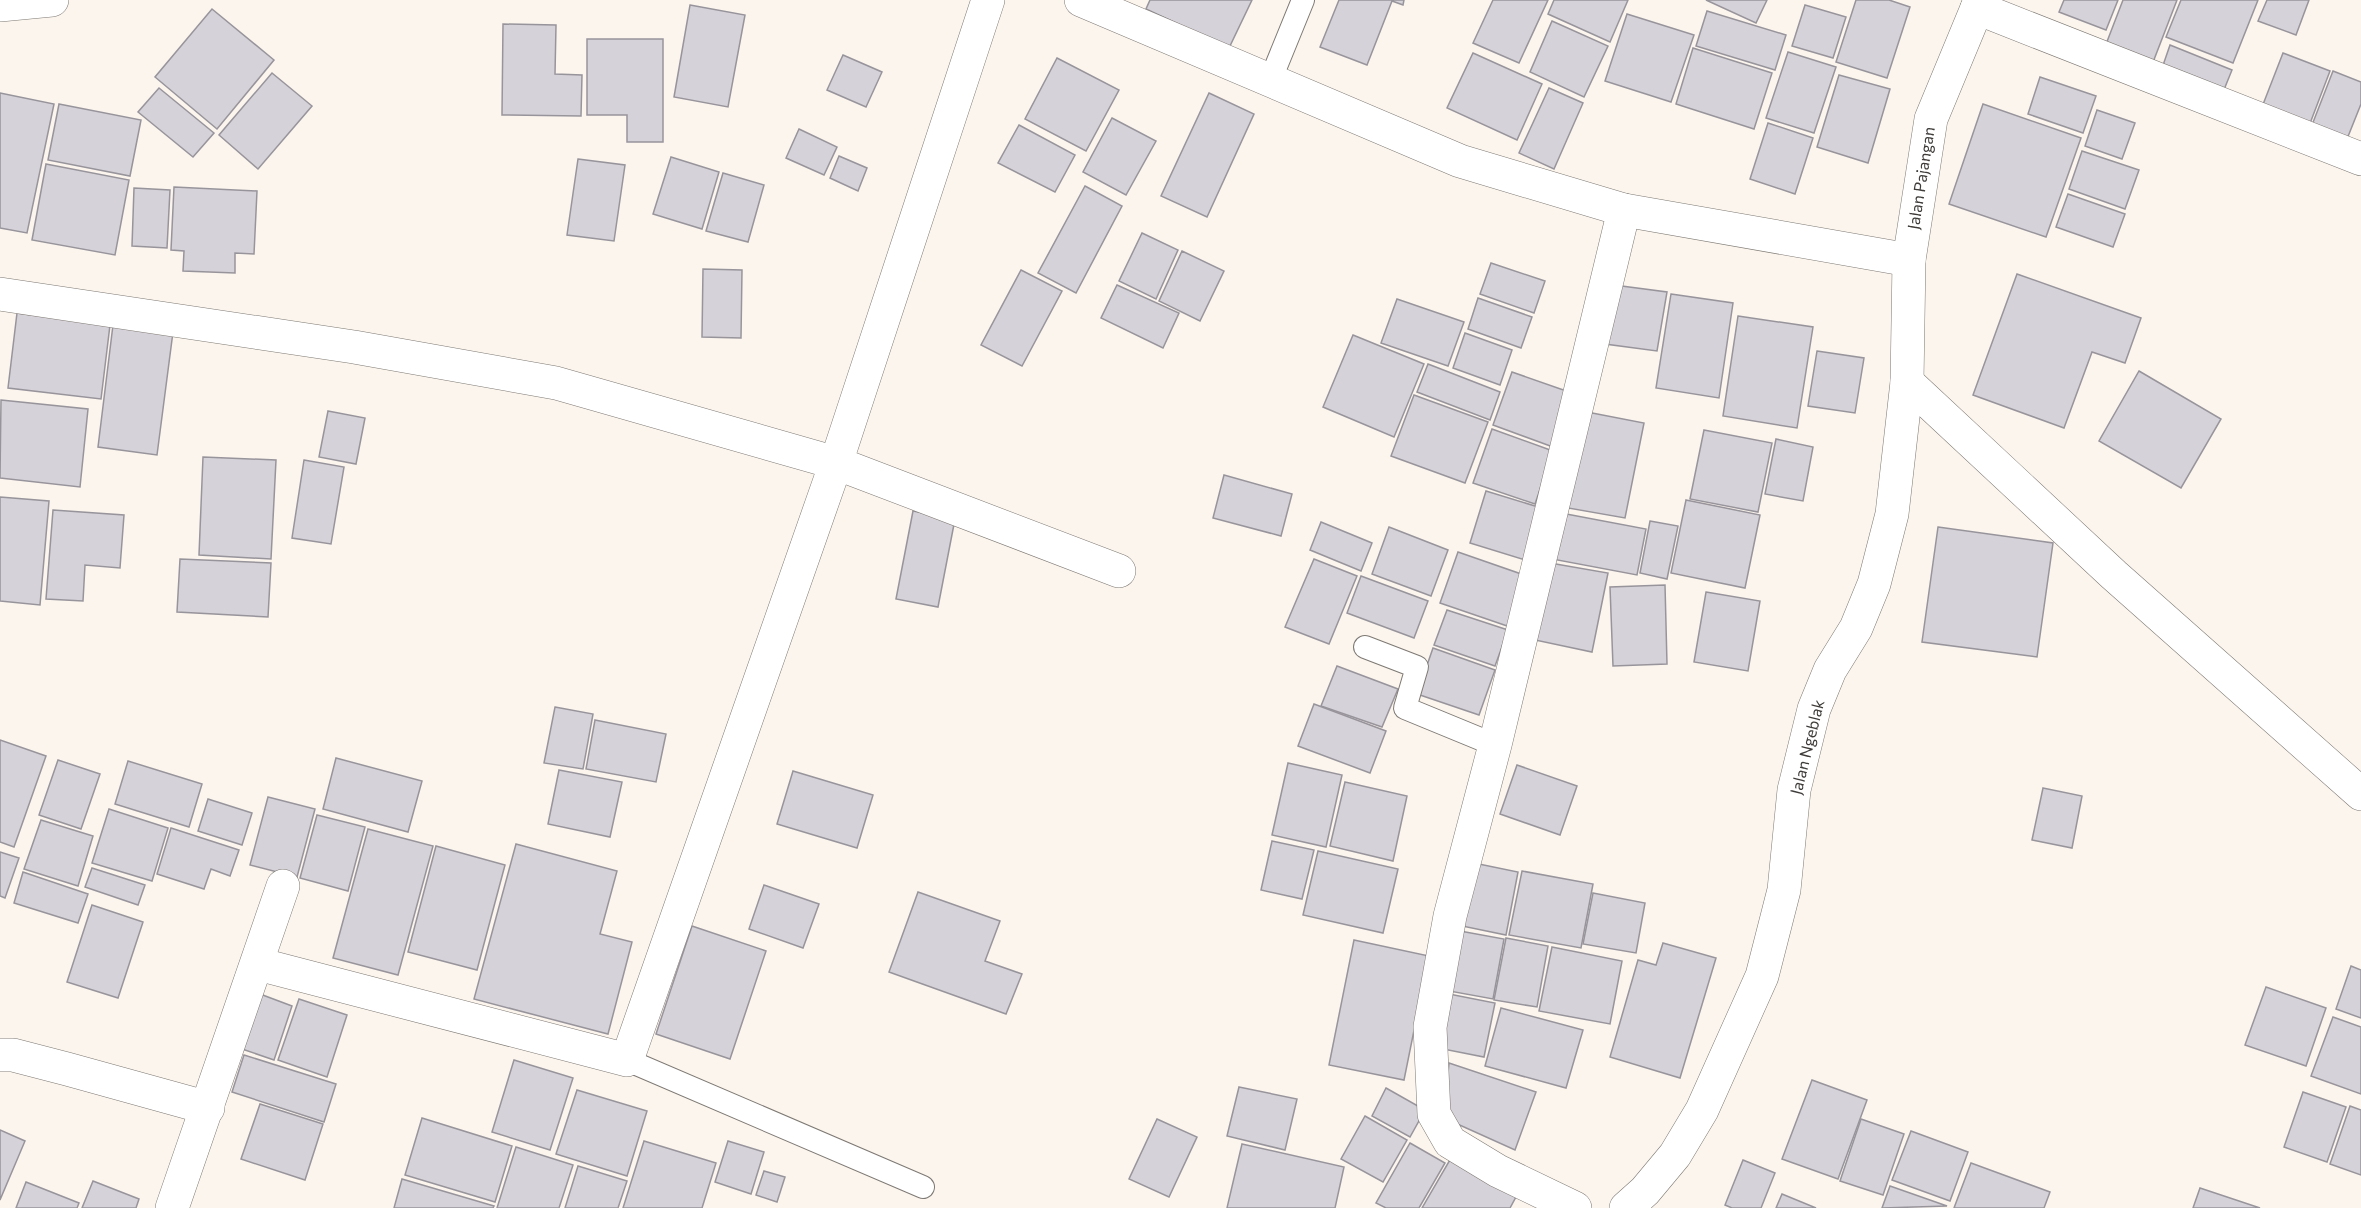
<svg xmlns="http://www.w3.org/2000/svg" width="2361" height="1208" viewBox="0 0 2361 1208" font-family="Commissioner,sans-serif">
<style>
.building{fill:#d6d2d9;stroke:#98949b;stroke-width:1.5}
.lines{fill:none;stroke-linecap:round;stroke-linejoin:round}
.service-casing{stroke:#7e7973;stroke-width:24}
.minor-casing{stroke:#7e7973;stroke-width:34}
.secondary-casing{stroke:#7e7973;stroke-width:34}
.service{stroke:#fff;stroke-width:22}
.minor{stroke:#fff;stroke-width:33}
.secondary{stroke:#fff;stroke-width:33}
.labels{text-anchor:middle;stroke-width:6;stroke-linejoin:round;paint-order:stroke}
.street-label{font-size:16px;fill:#3e3b39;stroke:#fff}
</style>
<rect width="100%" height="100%" fill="#fbf5ee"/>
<g class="building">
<path d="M1150 0H1252L1229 48 1146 9Z"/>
<path d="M1339 0H1404L1403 5 1392 1 1367 65 1320 47Z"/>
<path d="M1493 0H1548L1519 63 1473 43Z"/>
<path d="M1554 0H1628L1610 42 1548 14Z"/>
<path d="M1706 0H1767L1756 23Z"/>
<path d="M1856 0H1889L1910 7 1887 78 1836 62Z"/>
<path d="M2064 0H2118L2106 30 2059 12Z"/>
<path d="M2123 0H2177L2150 70 2103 52Z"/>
<path d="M2181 0H2258L2233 63 2166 37Z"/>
<path d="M2267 0H2309L2296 35 2258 21Z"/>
<path d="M690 5 745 15 728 107 674 97Z"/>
<path d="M1805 5 1846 17 1833 58 1792 46Z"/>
<path d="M212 9 274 60 217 129 155 77Z"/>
<path d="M1707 11 1786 35 1775 70 1696 46Z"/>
<path d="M1627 14 1694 35 1671 102 1605 81Z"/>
<path d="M1552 21 1608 46 1584 97 1530 72Z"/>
<path d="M503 24 556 25 555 74 582 75 581 116 502 115Z"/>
<path d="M587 39H663V142H627V115H587Z"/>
<path d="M2170 45 2232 70 2221 97 2160 74Z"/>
<path d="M1693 48 1772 73 1754 129 1676 104Z"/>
<path d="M1788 52 1836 67 1814 133 1766 118Z"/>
<path d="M1473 53 1542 84 1517 140 1447 108Z"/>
<path d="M2283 53 2330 71 2309 126 2262 107Z"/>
<path d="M843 55 882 72 866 107 827 90Z"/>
<path d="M1057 58 1119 90 1086 151 1025 119Z"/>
<path d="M2333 71 2361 82V104L2347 139 2312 125Z"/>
<path d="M272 73 312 106 258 169 219 135Z"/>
<path d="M1839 75 1890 89 1868 163 1817 147Z"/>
<path d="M2040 77 2096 96 2083 133 2028 114Z"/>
<path d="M159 88 214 133 193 157 138 112Z"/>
<path d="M1549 88 1583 103 1554 169 1519 153Z"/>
<path d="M0 93 54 104 27 233 0 228Z"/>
<path d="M1209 93 1254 114 1207 217 1161 196Z"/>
<path d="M59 104 141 120 130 176 48 160Z"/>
<path d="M1983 104 2081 138 2046 237 1949 204Z"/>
<path d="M2097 110 2135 123 2122 159 2085 146Z"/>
<path d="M1112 118 1156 141 1126 195 1083 172Z"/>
<path d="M1768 123 1813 138 1795 194 1750 179Z"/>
<path d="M1019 125 1075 155 1055 192 998 163Z"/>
<path d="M799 129 837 147 824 175 786 158Z"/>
<path d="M2082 151 2139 170 2125 209 2069 189Z"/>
<path d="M839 156 867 168 858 191 830 178Z"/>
<path d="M671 157 719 172 702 229 653 214Z"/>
<path d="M578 159 625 165 614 241 567 235Z"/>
<path d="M46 164 129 180 115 255 32 240Z"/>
<path d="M723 173 764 185 748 242 706 231Z"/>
<path d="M1085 186 1122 206 1076 293 1038 273Z"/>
<path d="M174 187 257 191 254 254 235 253V273L183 271 184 251 171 250Z"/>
<path d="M134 188 170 190 167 248 132 246Z"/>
<path d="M2068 194 2125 214 2113 247 2056 227Z"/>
<path d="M1142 233 1178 250 1156 299 1119 281Z"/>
<path d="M1182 251 1224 271 1200 321 1159 301Z"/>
<path d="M1491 263 1545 281 1534 313 1480 294Z"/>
<path d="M703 269 742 270 741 338 702 337Z"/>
<path d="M1021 270 1062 291 1022 366 981 345Z"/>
<path d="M2017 274 2141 318 2125 363 2092 352 2064 428 1973 395Z"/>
<path d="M1117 285 1179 313 1163 348 1101 318Z"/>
<path d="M1614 285 1667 292 1657 351 1605 344Z"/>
<path d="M1671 294 1733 303 1719 398 1656 388Z"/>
<path d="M1478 298 1532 317 1521 348 1468 329Z"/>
<path d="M1397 299 1464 322 1448 366 1381 343Z"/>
<path d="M17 313 110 325 101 399 8 388Z"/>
<path d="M1738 316 1813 327 1797 428 1723 416Z"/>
<path d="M113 325 173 332 157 455 98 447Z"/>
<path d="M1465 333 1512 350 1500 385 1453 368Z"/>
<path d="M1353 335 1424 364 1394 437 1323 407Z"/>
<path d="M1817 351 1864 358 1855 413 1808 406Z"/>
<path d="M1428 364 1500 392 1490 420 1417 392Z"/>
<path d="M2139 371 2221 419 2181 488 2099 441Z"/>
<path d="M1512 372 1572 393 1553 447 1493 425Z"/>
<path d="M1414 395 1488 422 1465 483 1391 456Z"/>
<path d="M1 400 88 409 80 487 0 478Z"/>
<path d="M328 411 365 418 356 464 319 457Z"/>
<path d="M1587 412 1644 423 1625 518 1568 508Z"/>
<path d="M1492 429 1553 451 1535 504 1473 483Z"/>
<path d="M1704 430 1772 443 1758 512 1690 499Z"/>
<path d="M1776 439 1813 447 1803 501 1765 494Z"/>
<path d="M203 457 276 460 271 559 199 555Z"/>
<path d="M304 460 344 467 331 544 292 538Z"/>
<path d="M1224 475 1292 494 1281 536 1213 518Z"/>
<path d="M1486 491 1548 510 1532 562 1470 543Z"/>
<path d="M0 497 49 501 40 605 0 601Z"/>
<path d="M1686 500 1760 515 1745 588 1671 573Z"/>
<path d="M53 510 124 515 120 568 85 565 83 601 46 599Z"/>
<path d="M913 511 955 519 938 607 896 599Z"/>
<path d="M1561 513 1646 529 1637 575 1552 559Z"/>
<path d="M1650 521 1678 526 1667 579 1640 573Z"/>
<path d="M1321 522 1372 543 1361 571 1310 550Z"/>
<path d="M1389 527 1448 550 1431 596 1372 574Z"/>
<path d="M1938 527 2053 543 2037 657 1922 642Z"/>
<path d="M1458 552 1530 577 1513 628 1440 603Z"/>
<path d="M180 559 271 563 268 617 177 612Z"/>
<path d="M1314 559 1357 576 1329 644 1285 627Z"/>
<path d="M1550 563 1608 573 1592 652 1535 640Z"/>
<path d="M1361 576 1428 601 1414 638 1347 613Z"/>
<path d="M1665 585 1667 664 1613 666 1610 587Z"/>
<path d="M1706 592 1760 601 1748 671 1694 662Z"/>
<path d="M1447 610 1508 630 1495 666 1434 645Z"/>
<path d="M1433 648 1495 670 1479 715 1417 694Z"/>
<path d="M1337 666 1398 689 1382 727 1321 706Z"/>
<path d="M1314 704 1386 731 1370 773 1298 746Z"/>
<path d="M555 707 593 714 583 769 544 763Z"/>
<path d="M595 720 666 734 656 782 586 769Z"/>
<path d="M0 740 46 756 14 847 0 842Z"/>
<path d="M336 758 422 781 408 832 323 809Z"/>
<path d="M58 760 100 774 81 829 39 815Z"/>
<path d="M128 761 202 784 189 827 115 804Z"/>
<path d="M1288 763 1342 775 1326 847 1272 835Z"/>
<path d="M1517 765 1577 786 1560 835 1500 814Z"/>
<path d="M559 770 622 782 610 837 548 824Z"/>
<path d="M793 771 873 795 857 848 777 824Z"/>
<path d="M1345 782 1407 796 1393 861 1330 846Z"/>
<path d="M2043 788 2082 796 2072 848 2032 840Z"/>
<path d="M268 797 315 809 297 877 250 865Z"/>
<path d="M208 799 252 813 242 845 198 831Z"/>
<path d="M109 809 168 828 152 881 92 863Z"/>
<path d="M317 815 365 827 348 891 300 878Z"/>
<path d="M41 820 93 836 78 886 24 869Z"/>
<path d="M171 828 239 850 230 876 211 869 204 889 157 874Z"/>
<path d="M368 829 433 846 398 975 333 958Z"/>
<path d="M1272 841 1314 850 1302 899 1261 890Z"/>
<path d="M516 844 617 871 600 934 632 942 608 1034 474 999Z"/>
<path d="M436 846 505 865 477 970 408 952Z"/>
<path d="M1318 851 1398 869 1383 933 1303 915Z"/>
<path d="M0 852 19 858 5 898 0 896Z"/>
<path d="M1474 863 1518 872 1506 935 1462 926Z"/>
<path d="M92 868 145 885 138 905 85 887Z"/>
<path d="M1522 871 1593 884 1581 948 1509 935Z"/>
<path d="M23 872 88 894 78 923 14 903Z"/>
<path d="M764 885 819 904 803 948 749 929Z"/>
<path d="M918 892 1000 921 985 961 1022 974 1006 1014 889 972Z"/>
<path d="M1593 893 1645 903 1636 953 1583 944Z"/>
<path d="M92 905 143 922 118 998 67 982Z"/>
<path d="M692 926 766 951 730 1059 656 1034Z"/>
<path d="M1460 931 1504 939 1493 999 1449 991Z"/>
<path d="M1506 938 1548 946 1537 1007 1494 1000Z"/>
<path d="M1354 940 1429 956 1404 1080 1329 1065Z"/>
<path d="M1663 943 1716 958 1680 1078 1610 1057 1638 960 1656 965Z"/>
<path d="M1552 947 1622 961 1610 1024 1539 1011Z"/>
<path d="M2351 966 2361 970V1018L2336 1009Z"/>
<path d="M2266 987 2326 1008 2306 1066 2245 1045Z"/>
<path d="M260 994 292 1006 274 1060 242 1049Z"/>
<path d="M1449 994 1495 1003 1484 1057 1438 1048Z"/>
<path d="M299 999 347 1015 327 1077 278 1060Z"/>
<path d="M1501 1008 1583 1030 1566 1088 1485 1066Z"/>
<path d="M2333 1017 2361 1027V1094L2311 1076Z"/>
<path d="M244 1055 336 1084 324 1122 232 1092Z"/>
<path d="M514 1060 573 1078 550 1150 492 1132Z"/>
<path d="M1449 1063 1536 1092 1515 1150 1444 1118Z"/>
<path d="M1812 1080 1867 1100 1838 1179 1782 1159Z"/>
<path d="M1239 1087 1297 1099 1285 1150 1227 1136Z"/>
<path d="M1386 1088 1425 1110 1410 1137 1372 1116Z"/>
<path d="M577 1090 647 1111 627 1176 556 1154Z"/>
<path d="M2303 1092 2346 1107 2327 1162 2284 1147Z"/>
<path d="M260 1104 323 1124 305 1180 241 1159Z"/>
<path d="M2350 1106 2361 1110V1175L2330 1164Z"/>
<path d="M1365 1116 1407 1140 1383 1182 1341 1159Z"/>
<path d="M422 1118 512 1146 495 1202 405 1175Z"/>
<path d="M1157 1119 1197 1137 1169 1197 1129 1179Z"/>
<path d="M1861 1119 1904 1134 1883 1195 1840 1181Z"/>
<path d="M0 1130 25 1141 0 1200Z"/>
<path d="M1911 1131 1968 1152 1950 1201 1892 1180Z"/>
<path d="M644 1141 716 1163 702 1208H623Z"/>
<path d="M728 1141 764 1152 751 1194 715 1182Z"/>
<path d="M1410 1143 1445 1163 1419 1208H1386L1376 1203Z"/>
<path d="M1242 1144 1344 1167 1335 1208H1227Z"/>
<path d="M516 1147 573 1165 559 1208H497Z"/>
<path d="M1451 1158 1517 1195 1510 1208H1422Z"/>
<path d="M1743 1160 1775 1173 1761 1208H1732L1725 1205Z"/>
<path d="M1971 1163 2050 1192 2044 1208H1954Z"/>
<path d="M578 1166 627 1181 618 1208H565Z"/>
<path d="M764 1171 785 1177 777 1202 756 1195Z"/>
<path d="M402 1179 494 1206 493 1208H394Z"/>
<path d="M93 1181 139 1199 136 1208H82Z"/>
<path d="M26 1182 79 1203 77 1208H16Z"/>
<path d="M1890 1186 1947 1206 1882 1208Z"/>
<path d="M2200 1188 2260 1208H2193Z"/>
<path d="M1782 1194 1816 1208H1776Z"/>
</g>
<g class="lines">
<g class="service-casing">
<g id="service">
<path d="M1270 81 1303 0"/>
<path d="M1365 647 1417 667 1405 708 1495 745"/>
<path d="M627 1060 923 1187"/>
</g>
</g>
<g class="minor-casing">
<g id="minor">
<path d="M988 0 836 463 1119 571"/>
<path d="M1081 0 1460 161 1624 210 1909 260"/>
<path d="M0 5 52 0"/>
<path d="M1977 8 2361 159"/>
<path d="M0 294 354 347 556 383 836 463 627 1060 258 964"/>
<path d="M1907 382 2114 575 2361 794"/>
<path d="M0 1055H13L67 1069 208 1108"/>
<path d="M172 1208 283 886"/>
<path d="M1575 1208 1498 1171 1450 1142 1434 1114 1430 1027 1450 916 1495 745 1624 210"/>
</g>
</g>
<g class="secondary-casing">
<path id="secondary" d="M1626 1208 1645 1191 1675 1155 1702 1110 1762 976 1784 890 1794 790 1814 709 1830 670 1856 628 1874 584 1892 514 1907 382 1909 260 1931 119 1977 8 1984 0"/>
</g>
<use href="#service" class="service"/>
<use href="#minor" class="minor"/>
<use href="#secondary" class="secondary"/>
</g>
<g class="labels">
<g class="street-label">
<text transform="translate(1921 178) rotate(-81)" y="6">Jalan Pajangan</text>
<text transform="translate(1807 747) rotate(-76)" y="6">Jalan Ngeblak</text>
</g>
</g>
</svg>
